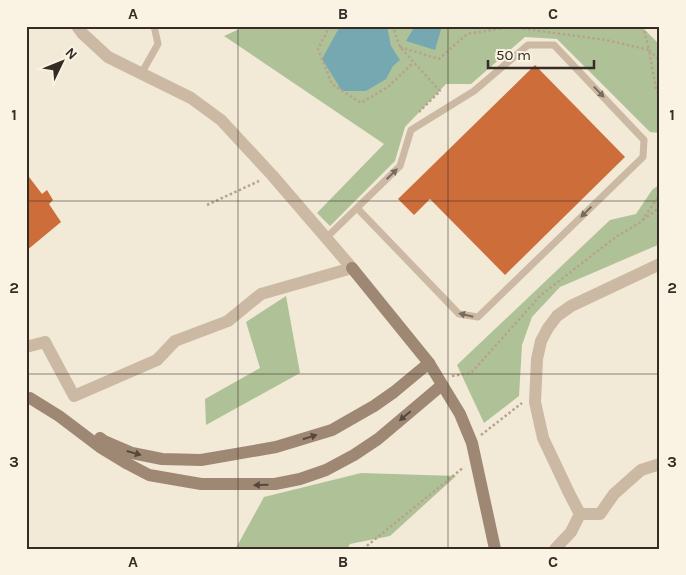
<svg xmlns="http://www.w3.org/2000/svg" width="686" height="575" viewBox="0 0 686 575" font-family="Karla,sans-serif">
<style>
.green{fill:#afc297}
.water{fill:#75a8b1}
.building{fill:#cd6e3a}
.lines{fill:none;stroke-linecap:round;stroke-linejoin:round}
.path{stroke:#b7a38d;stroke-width:2.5;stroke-dasharray:2.5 2.5;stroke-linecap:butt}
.lane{stroke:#cbb9a3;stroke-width:7}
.street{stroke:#cbb9a3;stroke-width:12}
.secondary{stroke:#9e8874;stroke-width:12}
.oneway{fill:#786b5e}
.oneway2{fill:#54483d}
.grid{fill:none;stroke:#352c25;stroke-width:1;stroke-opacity:0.55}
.neatline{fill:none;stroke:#352c25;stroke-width:2}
.grid-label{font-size:16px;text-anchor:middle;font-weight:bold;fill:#352c25}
</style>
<rect width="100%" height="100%" fill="#f2e9d7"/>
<g class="green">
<path d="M246 26H589L620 29 624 26H647L644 29 660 45V133L650 132 557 39 525 37 471 84H446L405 127 395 161 330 226 317 213 384 144 224 36Z"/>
<path d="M660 184V244L560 287 532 317 522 345 519 396 484 423 457 365 610 220 636 214 652 190Z"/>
<path d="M286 296 300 373 206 425 205 399 260 368 246 322Z"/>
<path d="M361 473 456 476 390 536 350 544 347 549H234L236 548 264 497Z"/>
</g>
<g class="water">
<path d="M342 26H387L391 46 400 60 393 66 386 79 366 91H342L322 59 339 28Z"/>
<path d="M415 26H442L435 50 406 41Z"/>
</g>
<g class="building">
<path d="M535 65 625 157 505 275 430 199 414 215 398 199Z"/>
<path d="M26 173 42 194 47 190 53 200 49 204 61 222 26 251Z"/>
</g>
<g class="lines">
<g class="path">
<path d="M330 26 318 49 332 84 361 103 388 87 413 63"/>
<path d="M391 26 394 30 400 47 440 91 419 112"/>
<path d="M643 26 649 50 660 61"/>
<path d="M400 47 439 59 467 34 511 27 606 40 649 50 656 89 660 97"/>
<path d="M207 205 259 181"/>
<path d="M643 220 660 207"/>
<path d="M452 376 471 373 541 295 617 236 641 222 660 194"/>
<path d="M481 435 522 403"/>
<path d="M363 549 464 467"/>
</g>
<g class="lane">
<path d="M141 74 158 44 154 26"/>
<path d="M326 238 400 166 411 130 474 91 528 45H554L644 140 643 157 478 317 459 314 357 208"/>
</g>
<g class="street">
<path d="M26 347 45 342 74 396 157 360 175 341 228 321 261 294 352 268 272 175 221 120 191 98 108 57 82 33 77 26"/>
<path d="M580 514H600L614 494 641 470 660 464"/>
<path d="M555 549 571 532 580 514 569 493 543 438 535 402 537 359 541 341 548 328 557 316 571 306 660 264"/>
</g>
<g class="secondary">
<path d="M352 268 429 363 460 414 472 443 495 549"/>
<path d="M30 398 59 416 100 447 128 464 149 475 201 484H275L300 479 326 470 354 455 378 439 442 385"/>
<path d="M100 438 104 441 132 453 162 459 201 460 276 447 332 430 374 406 394 392 429 363"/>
</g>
</g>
<defs><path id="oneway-solid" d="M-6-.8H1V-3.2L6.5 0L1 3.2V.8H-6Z" transform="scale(1.25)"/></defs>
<g class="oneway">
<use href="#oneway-solid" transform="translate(599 92) rotate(46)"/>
<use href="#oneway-solid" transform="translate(392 174) rotate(-44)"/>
<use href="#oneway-solid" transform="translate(586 212) rotate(136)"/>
<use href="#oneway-solid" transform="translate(466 315) rotate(-167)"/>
</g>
<g class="oneway2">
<use href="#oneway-solid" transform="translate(405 416) rotate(140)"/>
<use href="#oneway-solid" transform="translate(310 437) rotate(-18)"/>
<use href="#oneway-solid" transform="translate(134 453) rotate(16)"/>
<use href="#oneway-solid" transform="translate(261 485) rotate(179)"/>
</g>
<path class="grid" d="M238 26V549M448 26V549M26 201H660M26 374H660"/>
<rect width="686" height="575" fill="none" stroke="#faf2e3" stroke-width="55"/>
<g transform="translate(62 62) rotate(47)" stroke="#faf2e3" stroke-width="4" paint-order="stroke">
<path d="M0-4L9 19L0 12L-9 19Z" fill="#352c25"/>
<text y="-8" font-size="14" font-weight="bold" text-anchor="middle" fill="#352c25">N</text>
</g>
<path d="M488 60v8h106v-8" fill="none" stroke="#352c25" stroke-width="2.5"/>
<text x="496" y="60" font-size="15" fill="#352c25" stroke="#faf2e3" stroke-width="4" paint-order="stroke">50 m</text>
<rect x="28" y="28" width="630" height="520" class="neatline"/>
<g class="grid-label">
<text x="133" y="19">A</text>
<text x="343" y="19">B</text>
<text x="553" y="19">C</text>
<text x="14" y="120">1</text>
<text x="672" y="120">1</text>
<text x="14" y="293">2</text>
<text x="672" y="293">2</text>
<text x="14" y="467">3</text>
<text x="672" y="467">3</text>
<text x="133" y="567">A</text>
<text x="343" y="567">B</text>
<text x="553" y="567">C</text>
</g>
</svg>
